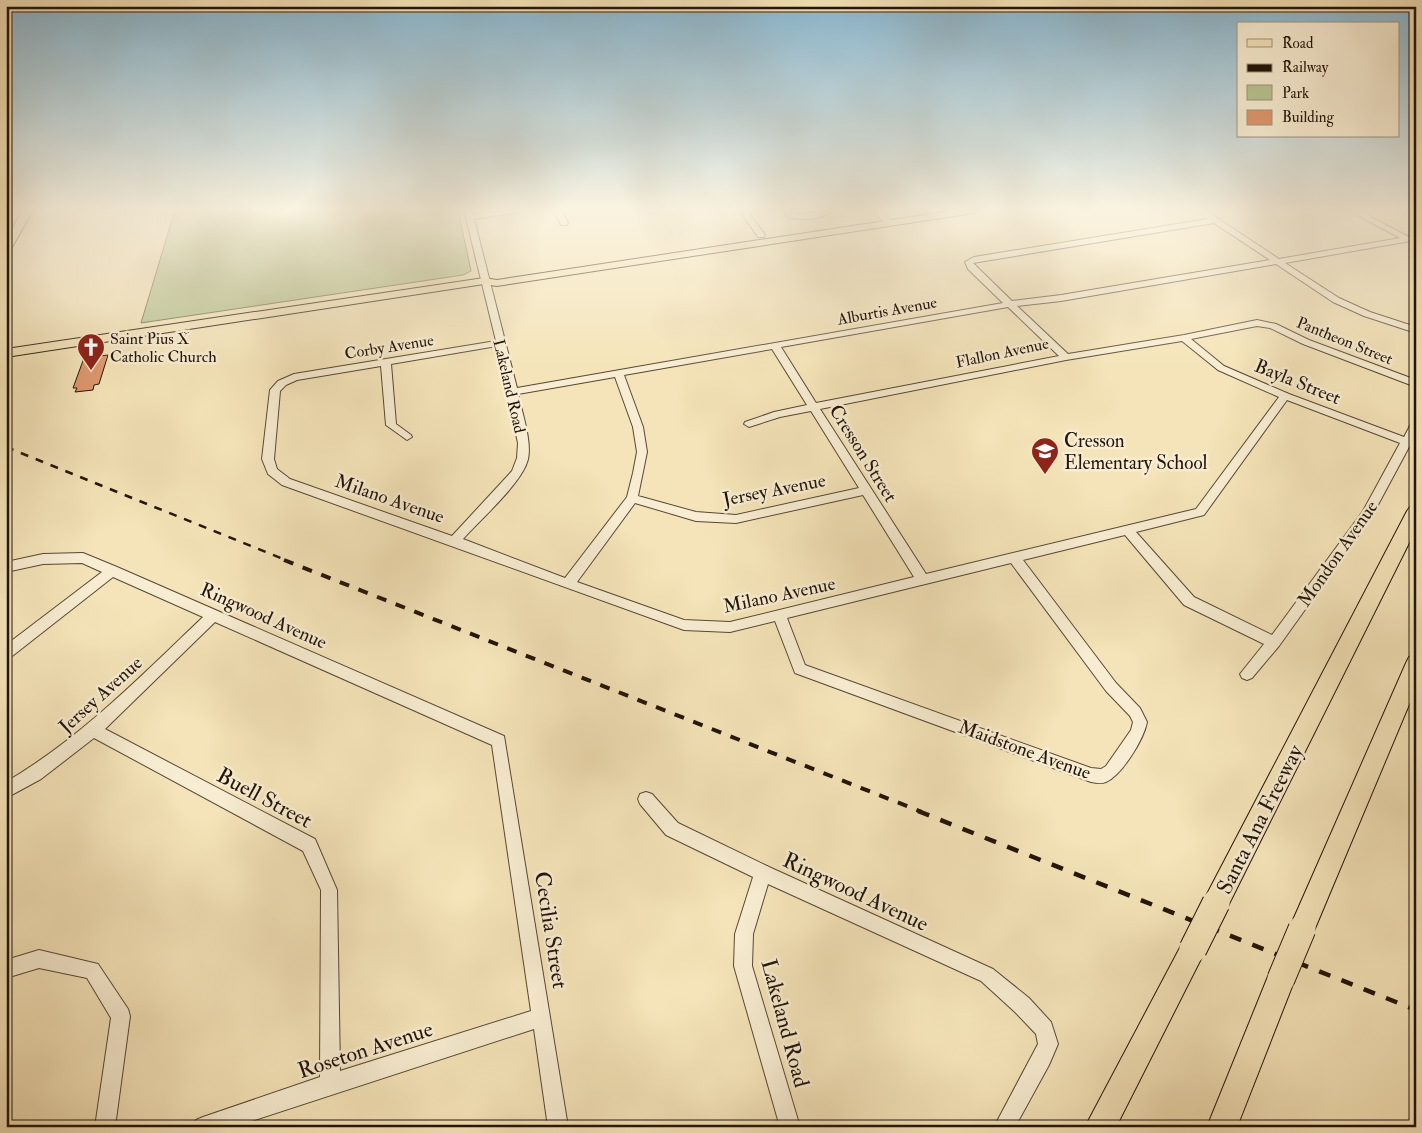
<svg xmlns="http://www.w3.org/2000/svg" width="1422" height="1133" viewBox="0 0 1422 1133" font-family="'IM FELL Double Pica',serif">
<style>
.green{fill:#b8c591;stroke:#6d6c4d}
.building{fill:#de986e;stroke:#221409}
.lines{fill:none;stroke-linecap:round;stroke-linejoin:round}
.minor-casing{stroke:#574835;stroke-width:2}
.major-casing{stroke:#221409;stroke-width:2}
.highway-casing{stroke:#221409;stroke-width:2}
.minor{fill:#f8edd2;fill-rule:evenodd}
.major{fill:#f5e4b9;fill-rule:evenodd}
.highway{fill:#f5e4b9;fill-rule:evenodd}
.rail-far2{stroke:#221409;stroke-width:2.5;stroke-dasharray:8 8;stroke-linecap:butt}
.rail-far1{stroke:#221409;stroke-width:4;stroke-dasharray:10 10;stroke-linecap:butt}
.rail{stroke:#221409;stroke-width:4.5;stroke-dasharray:12 12;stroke-linecap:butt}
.highway-bridge-casing{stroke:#221409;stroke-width:29;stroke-linecap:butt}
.highway-bridge{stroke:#f5e4b9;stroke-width:27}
.labels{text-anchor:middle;stroke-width:5;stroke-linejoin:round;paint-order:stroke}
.far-street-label{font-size:16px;fill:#221409;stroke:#f8edd2}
.far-poi-label{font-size:16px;fill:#221409;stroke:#f8edd2;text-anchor:start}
.street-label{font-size:19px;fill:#221409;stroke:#f8edd2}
.poi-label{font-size:19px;fill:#221409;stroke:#f8edd2;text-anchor:start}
.near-street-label{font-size:22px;fill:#221409;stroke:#f8edd2}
</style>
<rect width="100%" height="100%" fill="#f5e4b9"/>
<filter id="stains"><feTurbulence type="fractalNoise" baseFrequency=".004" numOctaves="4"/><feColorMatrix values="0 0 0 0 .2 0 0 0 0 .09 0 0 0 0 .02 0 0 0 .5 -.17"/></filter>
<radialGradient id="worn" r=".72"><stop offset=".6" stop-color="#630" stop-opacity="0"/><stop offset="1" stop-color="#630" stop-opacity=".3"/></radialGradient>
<path class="green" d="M175 210H458L471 271 463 275 141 323Z"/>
<path class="building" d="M108 355 99 384 94 385 93 390 75 392 77 388H73L84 358Z"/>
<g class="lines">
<g class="minor-casing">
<g id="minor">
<path d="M464 210H472L473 214 508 210H526L522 212 474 219 517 388 1003 303 968 269 965 262 974 257 1208 219 1196 210H1205L1279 259 1400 238 1348 210H1357L1409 237 1416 236V240L1285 263 1339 298 1370 312 1416 327V333L1364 316 1333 302 1276 264 1061 301 1017 306 1068 354 1184 335 1257 320 1276 324 1309 340 1416 380V387L1303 344 1270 328 1257 326 1191 339 1224 366 1289 394 1404 437 1412 422 1416 421V434L1372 516 1279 646 1252 678 1247 680 1242 678 1240 674 1264 644 1184 605 1125 535 1023 560 1116 683 1140 708 1147 722C1144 739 1122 775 1106 782 1101 784 1096 783 1091 782L795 673 775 621 730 632 684 630 282 485 268 474 262 459 270 390 278 381 294 374 496 341ZM1214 223 1270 260 1061 295 1012 301 973 263ZM1008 307 1059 356 816 403 781 347ZM1182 341 1218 370 1279 397 1196 509 926 574 820 409 1066 360ZM497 346 518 443 517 458 512 471 452 536 290 479 277 469 274 459 280 391 286 385 297 380 381 366 386 425 407 440 412 437 411 435 396 424 391 364ZM772 349 807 405 774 412 745 422 744 424 749 427 780 417 811 411 859 488 736 515 696 512 638 496 647 452 643 427 624 375ZM615 377 633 427 637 452 633 473 627 497 565 578 463 539C480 520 523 482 528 459 532 442 522 412 518 394ZM1287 400 1400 443 1363 511 1272 635 1194 597 1136 532 1204 515ZM863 495 914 577 730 622 684 620 577 582 635 503 696 521 736 523ZM1011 563 1106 691 1130 716 1133 722 1131 730 1106 766 1101 769 1091 768 805 665 787 618Z"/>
<path d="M554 210H562L568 223 567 225H561Z"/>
<path d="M648 210H656L657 211 653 213Z"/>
<path d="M739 210H747L765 235 764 237H758Z"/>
<path d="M784 210H793V213C807 217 820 209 834 210 822 220 802 221 787 217Z"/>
<path d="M872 210H880L893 222 886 224Z"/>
<path d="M83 553 117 567 504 736 568 1127H548L534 1029 233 1127H193L196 1120 203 1117 320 1077 321 890 303 851 94 738 41 779 6 798V782C81 738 141 676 203 617L113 577 11 657 6 659V645L102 572 82 563 43 564 6 572V562L43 554ZM215 622 492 745 531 1011 340 1071 337 890 315 839 105 729Z"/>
<path d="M646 792 652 794 678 823 769 867 993 969 1029 998 1051 1022 1058 1044 1049 1065 1015 1127H994L1038 1044 1036 1034 1015 1012 981 981 768 884 753 934 752 966 800 1127H780L734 966 735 934 753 877 666 835 640 804 638 799 640 794Z"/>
<path d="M39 950 98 964 128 1009 130 1016 115 1127H95L111 1018 87 978 39 968 6 978V960Z"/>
</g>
</g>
<g class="major-casing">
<g id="major">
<path d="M23 210H33L11 249 6 252V239Z"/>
<path d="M957 210H979L974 213 497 286 484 284 6 357V349L484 278 497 280Z"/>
</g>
</g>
<g class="highway-casing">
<g id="highway">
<path d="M1416 505V529L1225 912 1216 916 1207 912 1203 903 1207 894 1407 511 1410 507Z"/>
<path d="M1416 654V688L1311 938 1302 942 1293 938 1289 929 1293 920 1406 663 1409 657Z"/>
<path d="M1193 936 1202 940 1206 949 1116 1127H1085L1184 940Z"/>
<path d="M1281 965 1291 969 1295 979 1237 1127H1207L1271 969Z"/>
</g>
</g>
<use href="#minor" class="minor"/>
<use href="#major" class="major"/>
<use href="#highway" class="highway"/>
<path class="rail-far2" d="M6 447 288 561"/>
<path class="rail-far1" d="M284 560 922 812"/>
<path class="rail" d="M918 811 1416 1010"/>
<g class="highway-bridge-casing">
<g id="highway-bridge">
<path d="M1193 949 1216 903"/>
<path d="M1281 979 1302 929"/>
</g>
</g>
<use href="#highway-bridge" class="highway-bridge"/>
</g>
<linearGradient id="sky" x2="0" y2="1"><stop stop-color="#89b8d2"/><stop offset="0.57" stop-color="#faf3e0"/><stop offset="1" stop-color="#faf3e0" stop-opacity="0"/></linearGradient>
<rect width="1422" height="368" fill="url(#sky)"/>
<defs>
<g id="church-pin" transform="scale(1.4375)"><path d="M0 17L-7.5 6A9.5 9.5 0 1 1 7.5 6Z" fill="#8f2418" stroke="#f8edd2"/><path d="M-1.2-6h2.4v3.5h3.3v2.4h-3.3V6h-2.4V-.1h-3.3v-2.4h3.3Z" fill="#fff"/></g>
<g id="school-pin" transform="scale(1.4375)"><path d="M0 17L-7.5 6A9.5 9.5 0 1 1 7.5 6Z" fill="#8f2418" stroke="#f8edd2"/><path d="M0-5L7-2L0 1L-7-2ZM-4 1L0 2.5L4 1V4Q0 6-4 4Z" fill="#fff"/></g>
</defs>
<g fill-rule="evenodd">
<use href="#church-pin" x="91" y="347"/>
<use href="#school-pin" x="1045" y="451"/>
</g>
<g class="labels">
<g class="far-street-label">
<text transform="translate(887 310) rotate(-10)" y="6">Alburtis Avenue</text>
<text transform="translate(1345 340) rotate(22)" y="6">Pantheon Street</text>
<text transform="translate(389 346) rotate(-9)" y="6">Corby Avenue</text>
<text transform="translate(1002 352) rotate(-12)" y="6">Flallon Avenue</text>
<text transform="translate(510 386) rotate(77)" y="6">Lakeland Road</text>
</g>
<g class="far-poi-label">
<text x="110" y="344">Saint Pius X<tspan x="110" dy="18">Catholic Church</tspan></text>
</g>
<g class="street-label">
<text transform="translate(1298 381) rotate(22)" y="7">Bayla Street</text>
<text transform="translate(864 453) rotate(58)" y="7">Cresson Street</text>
<text transform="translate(774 489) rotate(-11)" y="7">Jersey Avenue</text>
<text transform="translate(390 498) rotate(19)" y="7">Milano Avenue</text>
<text transform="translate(1337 553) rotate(-55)" y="7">Mondon Avenue</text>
<text transform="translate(779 594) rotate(-12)" y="7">Milano Avenue</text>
<text transform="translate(264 615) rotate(24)" y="7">Ringwood Avenue</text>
<text transform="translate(100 694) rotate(-42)" y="7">Jersey Avenue</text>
<text transform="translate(1025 749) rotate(20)" y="7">Maidstone Avenue</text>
</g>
<g class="poi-label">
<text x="1064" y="447">Cresson<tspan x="1064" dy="22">Elementary School</tspan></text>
</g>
<g class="near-street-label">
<text transform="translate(265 797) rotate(28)" y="8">Buell Street</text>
<text transform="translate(1259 819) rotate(-63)" y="8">Santa Ana Freeway</text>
<text transform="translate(856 891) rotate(25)" y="8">Ringwood Avenue</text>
<text transform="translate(552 930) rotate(81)" y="8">Cecilia Street</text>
<text transform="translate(786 1023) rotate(75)" y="8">Lakeland Road</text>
<text transform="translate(365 1049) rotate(-18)" y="8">Roseton Avenue</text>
</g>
</g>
<rect width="1422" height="1133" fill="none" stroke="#f5e4b9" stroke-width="25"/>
<rect x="8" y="8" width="1407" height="1118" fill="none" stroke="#221409" stroke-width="2.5"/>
<rect x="12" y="12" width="1397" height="1108" fill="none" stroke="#221409"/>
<rect x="1237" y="22" width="162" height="115" fill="#f8edd2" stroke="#a29682"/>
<rect x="1247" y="39" width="25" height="8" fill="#f5e4b9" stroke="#a29682"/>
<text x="1282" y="48" font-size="15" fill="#221409">Road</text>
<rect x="1247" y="64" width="25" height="8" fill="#221409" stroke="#a29682"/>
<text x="1282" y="72" font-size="15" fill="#221409">Railway</text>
<rect x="1247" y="85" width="25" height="15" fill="#b8c591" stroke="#a29682"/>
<text x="1282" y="98" font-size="15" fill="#221409">Park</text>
<rect x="1247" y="110" width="25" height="15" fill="#de986e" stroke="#a29682"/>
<text x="1282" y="122" font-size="15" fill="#221409">Building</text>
<rect width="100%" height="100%" filter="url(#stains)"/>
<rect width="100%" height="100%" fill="url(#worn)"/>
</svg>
